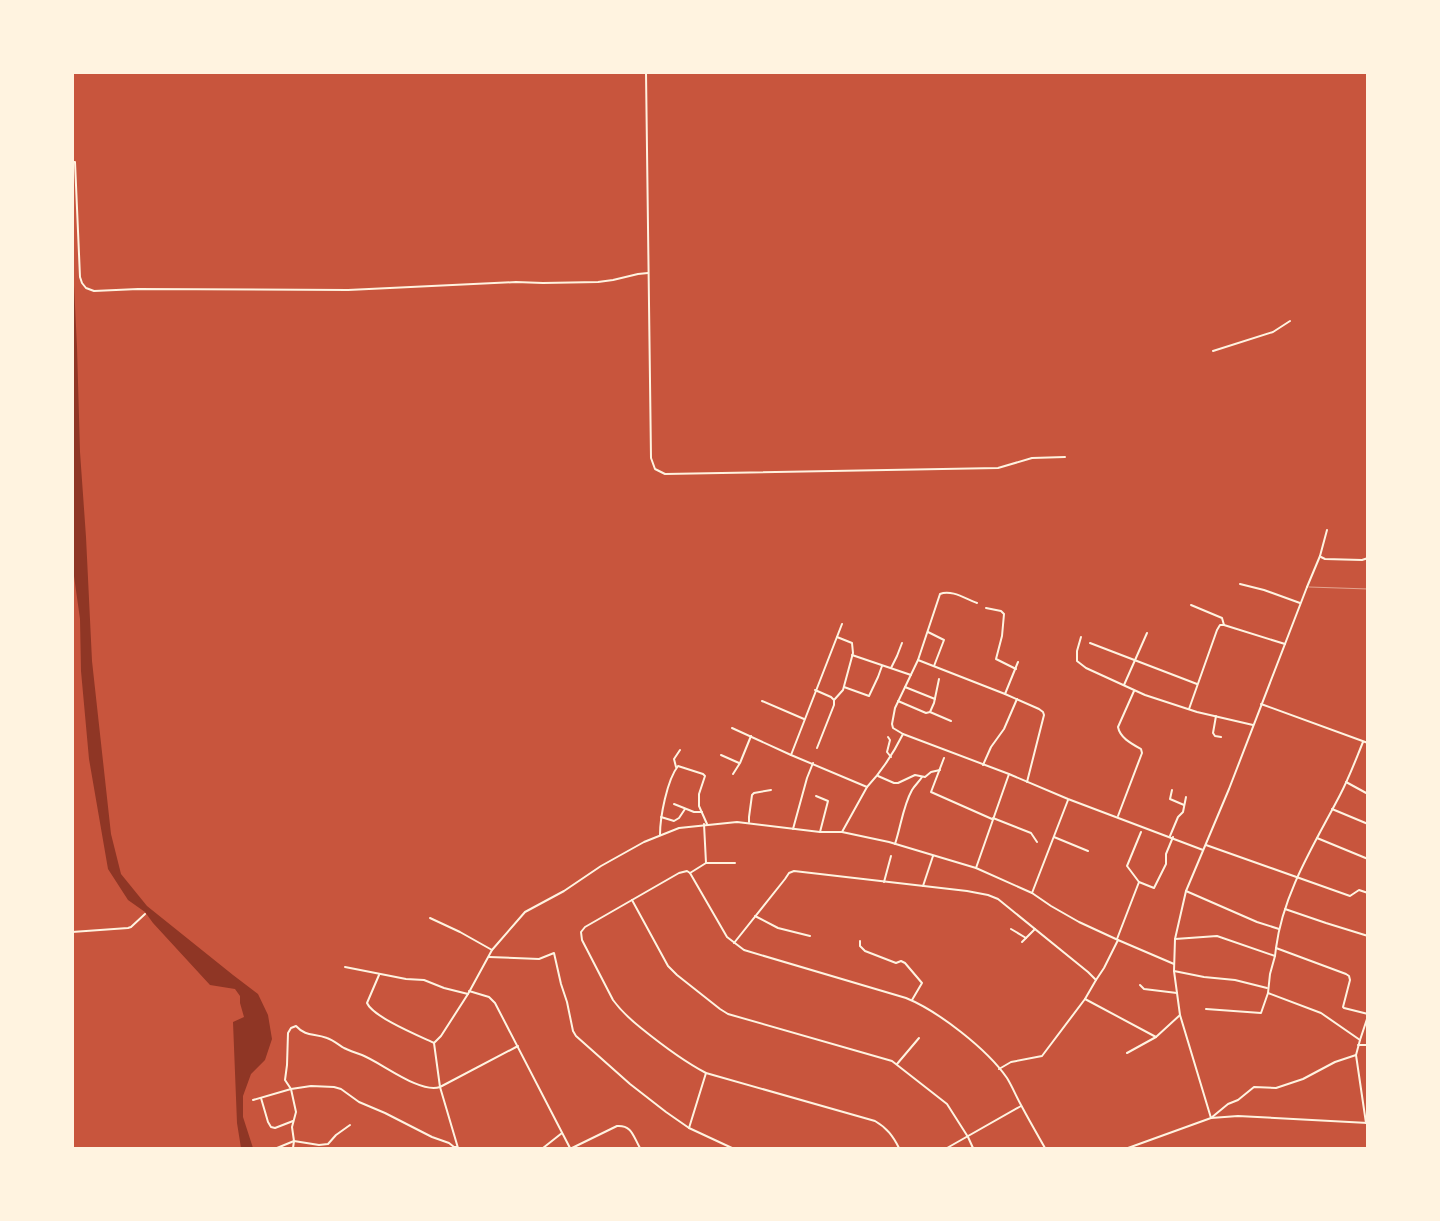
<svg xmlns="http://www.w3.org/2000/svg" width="1440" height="1221" viewBox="0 0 1440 1221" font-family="'Golos Text',sans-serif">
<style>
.water{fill:#8f3625}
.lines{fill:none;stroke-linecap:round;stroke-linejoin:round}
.service{stroke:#fff3e0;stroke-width:0.5}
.minor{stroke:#fff3e0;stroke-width:2}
.tertiary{stroke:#fff3e0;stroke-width:2}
</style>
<rect width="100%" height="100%" fill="#c8553d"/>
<path class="water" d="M72 244 77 347 80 452 86 537 92 661 111 834 121 874 147 906 233 975 258 994 268 1015 272 1039 265 1060 251 1074 243 1096V1117L253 1148H241L237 1123 233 1022 244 1017 240 1003V996L235 989 210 985 153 923 145 912 128 900 108 869 89 759 81 671 80 619 74 576 73 559 74 555 72 513Z"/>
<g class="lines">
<path class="service" d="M1309 587 1368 589"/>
<g class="minor">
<path d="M646 72 651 458 655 469 665 474 998 468 1032 458 1065 457"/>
<path d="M72 162H75L80 277 82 283 86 288 94 291 138 289 348 290 516 282 543 283 598 282 613 280 638 274 648 273"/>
<path d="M1213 351 1273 332 1290 321"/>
<path d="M1321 557 1325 559 1362 560 1368 558"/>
<path d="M1240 584 1264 590 1300 603"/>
<path d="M1307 587 1320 556 1327 530"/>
<path d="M977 603C966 599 951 589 940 594L918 660 895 708 892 724 893 728 903 734 1009 774"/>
<path d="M1191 605 1222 618 1224 625"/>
<path d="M986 608 1001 611 1004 614 1002 636 996 659 1016 669"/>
<path d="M842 624 791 755 867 787 842 832"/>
<path d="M928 632 944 640 934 666"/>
<path d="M1081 637 1077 651V661L1086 668 1145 695 1197 712 1253 725"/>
<path d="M1090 643 1197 684"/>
<path d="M852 655 911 675"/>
<path d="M918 660 1005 694 1039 709 1043 712 1044 715 1027 782"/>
<path d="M891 668 897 656 902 643"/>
<path d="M1124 685 1147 633"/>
<path d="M844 687 869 696 878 677 882 666"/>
<path d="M905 687 935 699"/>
<path d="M815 690 831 697 834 700V705L817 748"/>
<path d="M1005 694 1018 662"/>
<path d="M834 700 843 690 853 653 852 643 837 637"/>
<path d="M762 701 804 719"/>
<path d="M898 701 926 713 930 712 934 703 939 679"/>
<path d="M1261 704 1368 743"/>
<path d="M1189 709 1217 630 1220 625H1224L1285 644"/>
<path d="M930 712 951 721"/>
<path d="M1216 716 1213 733 1215 736 1221 737"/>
<path d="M732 728 791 755"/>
<path d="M888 737 890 740 887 752 891 757"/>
<path d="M721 755 739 763"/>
<path d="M944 758 931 792 992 819"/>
<path d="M983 765 991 747 1004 729 1017 699"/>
<path d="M676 767 674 759 680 750"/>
<path d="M733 774 740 763 751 736"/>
<path d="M878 776 894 783H898L915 775 925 777 931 772 940 770"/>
<path d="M1346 782 1368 794"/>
<path d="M867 787C882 771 893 754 903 734"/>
<path d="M1172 790 1170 799 1184 805"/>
<path d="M816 796 828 801 820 832"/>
<path d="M674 804 694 812H702"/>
<path d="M1332 809 1368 824"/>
<path d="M1118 816 1142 753 1141 749C1132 744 1120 738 1118 727L1134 691"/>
<path d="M661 817 674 821 679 818 685 809"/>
<path d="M993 818 1031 833 1037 842"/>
<path d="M749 822V817L752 795 754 793 771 790"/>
<path d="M704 824 706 863"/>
<path d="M793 829 807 778 813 763"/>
<path d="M660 835C660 817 667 780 678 766L703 774 705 776 699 794V806L707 824"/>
<path d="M1170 836 1178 817 1183 812 1186 797"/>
<path d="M1054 837 1088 851"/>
<path d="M1317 838 1368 859"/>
<path d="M895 844C901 826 903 806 912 790 915 785 919 782 922 777"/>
<path d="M1206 845 1350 896 1359 890 1368 893"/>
<path d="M735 863H706L690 873 687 871 679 873 585 927 581 932 582 940 613 1000C621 1011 631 1020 641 1028 662 1045 683 1061 706 1073L875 1121C887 1128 893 1136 899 1148"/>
<path d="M976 868 1009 774 1068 799 1203 850"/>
<path d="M690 873 727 937 744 950 906 998C938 1011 987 1049 1007 1078 1012 1086 1016 1096 1021 1105 1029 1120 1037 1134 1045 1148"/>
<path d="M884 882 891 856"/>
<path d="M1139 882 1127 866 1141 832"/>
<path d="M923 886 933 856"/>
<path d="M1186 891 1257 922 1279 929"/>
<path d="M1032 893 1068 800"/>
<path d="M632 900 668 966 677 975 720 1009 728 1014 892 1061 947 1104 968 1137 973 1148"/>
<path d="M1285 909 1326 923 1368 936"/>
<path d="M755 916 778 928 810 936"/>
<path d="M430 918 460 932 492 950"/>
<path d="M1011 929 1026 938"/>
<path d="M72 932 128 928 131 927 145 914"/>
<path d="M1117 939 1139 882 1154 888 1166 864V854L1173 837"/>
<path d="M1175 939 1217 936 1275 956 1276 948 1346 974 1349 976 1350 980 1343 1007 1344 1008 1368 1014"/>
<path d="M1118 940 1174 964"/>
<path d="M860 941V946L865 951 896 963 901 961 905 963 922 983 912 1000"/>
<path d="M1022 942 1035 929"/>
<path d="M734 943 785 879 789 873 794 871 967 891 988 895 998 899 1088 972 1096 980 1085 999 1042 1056 1011 1062 999 1069"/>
<path d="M1276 948C1283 893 1315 843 1340 795 1349 778 1356 759 1363 742"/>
<path d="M489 957 539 959 554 953 561 984 567 1002 573 1031 576 1036 630 1084 666 1112 689 1128"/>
<path d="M345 967 406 979 424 980 444 988 468 994"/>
<path d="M1174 971 1204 977 1235 980 1267 988"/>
<path d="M379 975 367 1003C373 1017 419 1036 434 1043"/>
<path d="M1140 985 1144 989 1177 993"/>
<path d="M469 991 489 997 495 1003 570 1148"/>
<path d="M1268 993 1321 1013 1360 1040 1356 1055 1366 1123"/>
<path d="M1085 999 1156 1037"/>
<path d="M1206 1009 1261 1013 1268 993 1270 974 1275 956"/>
<path d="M1360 1040 1368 1016"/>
<path d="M1358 1045H1368"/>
<path d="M1127 1053 1156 1037 1180 1015"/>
<path d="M897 1064 919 1038"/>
<path d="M706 1073 689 1128 732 1148"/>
<path d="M261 1098 268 1122 271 1127 275 1128 293 1121"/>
<path d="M253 1100 291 1089 285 1080 287 1065 288 1033 291 1028 296 1026C306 1037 314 1033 327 1038 333 1040 339 1045 344 1048 350 1051 356 1053 362 1055 382 1063 420 1094 440 1087L518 1046"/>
<path d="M1211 1118 1228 1104 1238 1100 1254 1087 1276 1088 1303 1079 1335 1062 1356 1055"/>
<path d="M277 1148 294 1141 319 1145 328 1144 336 1135 350 1125"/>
<path d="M293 1148 294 1141 292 1127 296 1112 291 1089 311 1086 334 1087 341 1089 359 1102 385 1113 432 1137 449 1143 454 1147H457"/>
<path d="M458 1148 440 1087 434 1043 441 1036 468 994 492 950 525 912 564 891 601 866 644 842 679 828 737 822 820 832H842L889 842 976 868 1032 893 1051 906 1079 922 1118 940 1104 968 1096 980"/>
<path d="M543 1148 562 1133"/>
<path d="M572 1148 617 1126C632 1125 633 1136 640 1148"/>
<path d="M947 1148 1021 1106"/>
</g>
<g class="tertiary">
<path d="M1211 1118 1180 1015 1174 971 1175 939 1186 891 1229 789 1307 587"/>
<path d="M1128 1148 1211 1118 1238 1116 1368 1123"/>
</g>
</g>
<rect width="1440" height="1221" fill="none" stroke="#fff3e0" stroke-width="148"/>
</svg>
